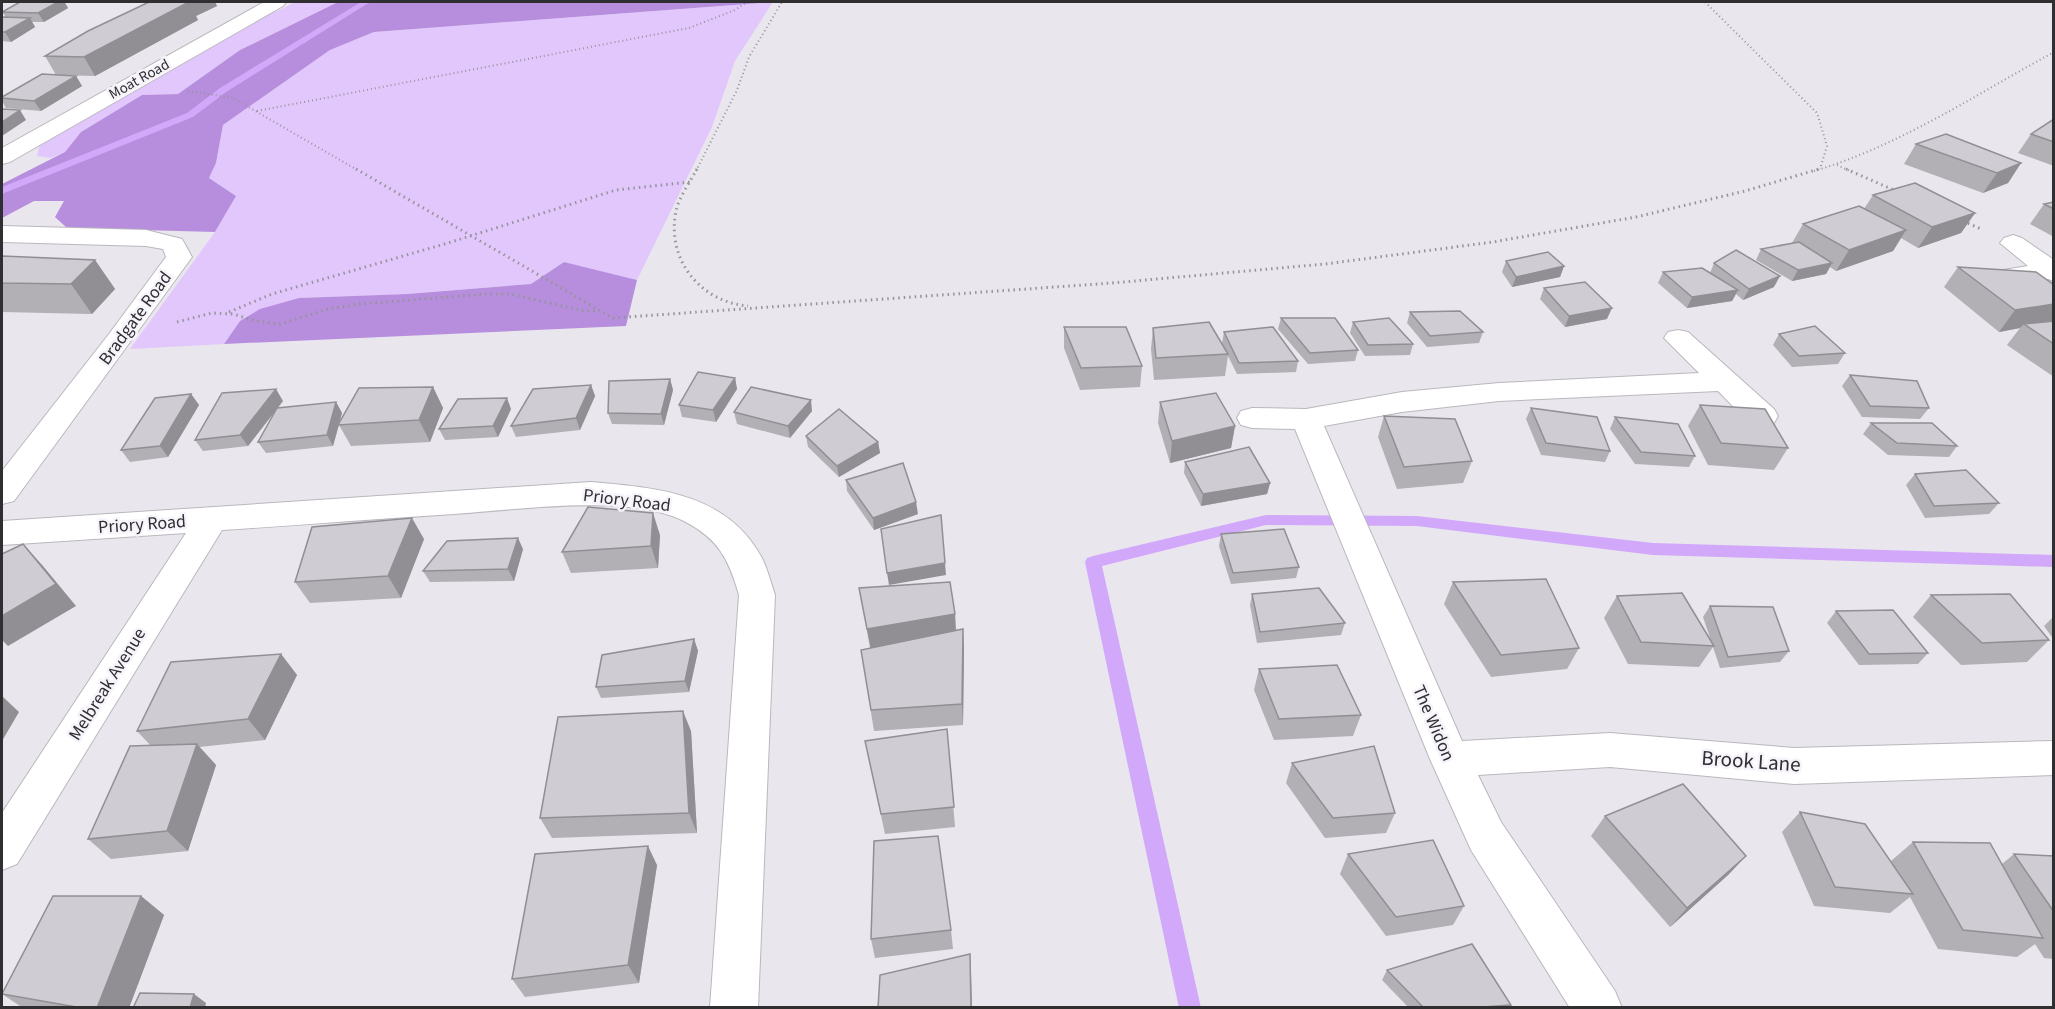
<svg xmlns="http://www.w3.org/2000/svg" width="2055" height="1009" viewBox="0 0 2055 1009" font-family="'Source Sans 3',sans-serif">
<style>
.green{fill:#e2c7fd}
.forest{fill:#b78ede}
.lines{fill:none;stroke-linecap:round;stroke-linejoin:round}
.stream{fill:#d2a8fa;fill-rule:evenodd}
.street-casing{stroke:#bab7bd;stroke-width:2}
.path-far1{stroke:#96949a;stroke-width:2;stroke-dasharray:1 3;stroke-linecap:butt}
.path{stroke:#96949a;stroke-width:3;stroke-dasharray:1.5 4;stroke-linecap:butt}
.street{fill:#fff;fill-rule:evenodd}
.wall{fill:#b2afb5}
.shaded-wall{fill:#918f94}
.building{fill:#cfccd3;stroke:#918f94;stroke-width:1.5}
.labels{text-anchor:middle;stroke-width:5;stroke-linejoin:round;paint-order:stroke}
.far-street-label{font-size:15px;fill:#2f2e31;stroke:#f6f3fa}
.street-label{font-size:18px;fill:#2f2e31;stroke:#f6f3fa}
.near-street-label{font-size:21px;fill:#2f2e31;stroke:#f6f3fa}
</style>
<rect width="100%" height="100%" fill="#e9e6ed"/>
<g class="green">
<path d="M295 2H338L240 50 178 94 142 95 81 132 65 152 51 158 37 156 40 143 263 14 278 11Z"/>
<path d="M773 2 735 61 712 127 637 280 564 262 531 284 407 294 300 298 240 321 224 344 130 349 215 232 236 196 209 178 216 163 223 125 330 50 374 32Z"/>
</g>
<g class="forest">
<path d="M338 2H773L374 32 330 50 223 125 216 163 209 178 236 196 215 232 67 228 55 217 64 201H34L2 218V184L65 152 81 132 142 95 178 94 240 50Z"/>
<path d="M564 262 637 280 626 326 224 344 240 321 260 309 299 298 407 294 531 284Z"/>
</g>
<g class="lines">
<g class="stream">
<path d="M361 2H370L226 92 193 117 2 194V187L187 113 220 88Z"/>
<path d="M1266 515 1417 516 1653 543 2054 555V567L1653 555 1417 526 1266 525 1102 566 1201 1008H1179L1085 562 1087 558 1093 556Z"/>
</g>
<g class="street-casing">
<g id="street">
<path d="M264 2H286L283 6 10 162 2 164V148Z"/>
<path d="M2 226 146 230 182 239 192 257 14 501 2 504V471L109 334 166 257 163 249 146 246 2 242Z"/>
<path d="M2013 235 2022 238 2054 260V281L2048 279 2000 286 1991 284 1987 278 1991 272 2028 266 2000 243 2004 238Z"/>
<path d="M1678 330 1688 332 1774 409 1778 416 1774 423C1749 430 1734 406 1718 391L1499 401 1402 412 1324 426 1462 741 1610 733 1794 748 2054 741V775L1794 784 1610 767 1478 775 1501 822 1615 991 1622 1008H1570L1471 850 1430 759 1295 429 1252 428 1241 425 1237 418 1241 411 1252 408 1306 409 1402 392 1499 383 1699 373 1664 338 1668 332Z"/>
<path d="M591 482C659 488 728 493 763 560 768 571 771 583 775 595L758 1008H710L739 595C729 560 719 539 684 521 628 493 517 510 454 514 377 519 300 525 222 530L17 864 2 870V813L186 533 2 545V521Z"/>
</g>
</g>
<g class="path-far1">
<path d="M1705 2 1817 113 1827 146 1820 169"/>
<path d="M188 91 233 98 359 171"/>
<path d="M257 111 689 28 735 10 747 2"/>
<path d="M1837 165 1850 171"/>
<path d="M696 171 737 90 749 57 782 2"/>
<path d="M1814 171C1899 146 1977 94 2054 52"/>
</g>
<g class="path">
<path d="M356 169 613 318 1112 283 1325 264 1493 242 1636 217 1745 191 1819 169"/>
<path d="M697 169C690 182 679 197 676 211 666 259 700 302 748 306"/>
<path d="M1846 169 1896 191"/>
<path d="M1963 221 1981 229"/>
<path d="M229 312 272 294 448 243 616 190 690 182"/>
<path d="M177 322 212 313 233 314 256 321 280 324 328 309 360 304 485 294H511L584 311H597"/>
</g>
<use href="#street" class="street"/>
</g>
<g class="wall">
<path d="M20 2H81L79 3 65 2 68 8 44 22H32L35 27 11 42 2 41V17H6L2 12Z"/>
<path d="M149 2H215L217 6 196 16 198 20 95 76 56 75 45 56Z"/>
<path d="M76 76 82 86 41 111 6 108 2 101V97Z"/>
<path d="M2054 119V166L2018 153 2031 134Z"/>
<path d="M1916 144 2021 163 2008 183 1983 193 1904 164Z"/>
<path d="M1873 195 1975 213 1961 233 1918 248 1901 238 1893 251 1836 271 1830 267 1826 274 1792 281 1756 260 1761 249 1792 243 1803 224 1864 209Z"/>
<path d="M2054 202V237L2030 224 2044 204Z"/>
<path d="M2 256 95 260 115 289 92 314 2 312Z"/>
<path d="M1506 261 1564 266 1560 277 1512 287 1502 272Z"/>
<path d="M1714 263 1774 287 1743 300 1736 294 1732 301 1687 308 1658 283 1663 272 1710 273Z"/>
<path d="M1958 267 2054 285V377L2007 345 2020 328 1999 332 1944 287Z"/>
<path d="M1544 288 1607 319 1565 327 1540 299Z"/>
<path d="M1410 312 1483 332 1479 343 1427 347 1407 323Z"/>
<path d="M1281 318 1358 350 1355 361 1308 364 1278 329Z"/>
<path d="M1353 322 1413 344 1410 355 1365 356 1350 333Z"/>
<path d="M1064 327 1142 366 1140 387 1080 390 1064 348Z"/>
<path d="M1153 328 1222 343 1224 332 1298 361 1296 372 1237 374 1228 356 1225 376 1154 380 1151 349Z"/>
<path d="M1779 334 1845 353 1838 364 1792 367 1773 345Z"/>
<path d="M1850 375 1929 408 1920 419 1862 417 1842 386Z"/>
<path d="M735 378 737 389 716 422 682 417 679 405Z"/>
<path d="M670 379 673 390 664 425 612 424 608 413Z"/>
<path d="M591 385 595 396 580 430 516 437 511 426Z"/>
<path d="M433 387 443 408 430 442 351 446 339 425 333 446 266 453 258 442 336 402 342 413 339 423Z"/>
<path d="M191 394 199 405 168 457 130 462 121 450Z"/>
<path d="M283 401 248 446 203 451 195 440Z"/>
<path d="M1160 402 1235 426 1231 448 1170 463 1158 423Z"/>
<path d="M1700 405 1788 448 1774 470 1708 465 1688 426Z"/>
<path d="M1531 408 1610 451 1605 462 1541 455 1526 419Z"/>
<path d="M511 409 498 437 445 440 439 429Z"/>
<path d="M812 411 790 438 737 424 734 412Z"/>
<path d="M1384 416 1472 461 1463 483 1397 489 1378 437Z"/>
<path d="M1615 417 1695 456 1689 467 1635 464 1610 429Z"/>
<path d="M1871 423 1957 446 1949 457 1888 455 1863 434Z"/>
<path d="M806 436 878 442 880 453 839 477 808 447Z"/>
<path d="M1185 462 1270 483 1267 494 1201 506 1184 473Z"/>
<path d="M1915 474 1999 503 1989 514 1925 518 1906 485Z"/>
<path d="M846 480 918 514 874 530 847 491Z"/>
<path d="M1221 534 1299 567 1296 578 1231 584 1219 546Z"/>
<path d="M660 535 658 568 571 573 562 552Z"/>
<path d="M424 539 401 598 310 603 295 582Z"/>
<path d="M523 549 514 581 430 582 423 571Z"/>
<path d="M1453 582 1579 648 1567 669 1491 677 1444 604Z"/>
<path d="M859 588 955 614 956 630 963 629 964 650 963 725 874 731 861 650 870 648Z"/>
<path d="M1252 594 1345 623 1341 635 1257 643 1250 605Z"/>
<path d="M1931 595 2049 640 2027 662 1961 665 1913 617Z"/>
<path d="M1617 596 1711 641 1703 617 1710 606 1789 651 1780 662 1720 668 1713 647 1699 667 1628 664 1604 618Z"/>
<path d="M1836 611 1928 653 1918 664 1859 665 1827 623Z"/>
<path d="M2054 616V640L2044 626Z"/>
<path d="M694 639 698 651 689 692 601 698 596 687Z"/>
<path d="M281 654 297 675 265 740 199 747 216 765 188 851 111 859 88 839 151 746 137 731Z"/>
<path d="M1259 669 1361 715 1353 736 1274 740 1254 690Z"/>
<path d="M947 729 955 827 885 834 865 741Z"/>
<path d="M691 731 697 833 552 838 540 818Z"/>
<path d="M1292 763 1395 813 1386 833 1325 838 1286 783Z"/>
<path d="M1800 812 1894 867 1891 861 1913 842 2002 864 2014 854 2054 856V959L2044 958 2035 944 2017 957 1938 949 1910 897 1890 913 1814 906 1782 832Z"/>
<path d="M1605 816 1746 856 1728 875 1670 927 1591 836Z"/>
<path d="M1348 854 1464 906 1453 925 1386 936 1340 874Z"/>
<path d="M657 865 639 983 525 997 512 979Z"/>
<path d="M141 896 164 915 129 1008H23L2 994Z"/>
<path d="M951 930 953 949 875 958 871 939Z"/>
<path d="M1387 970 1511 1005 1510 1008H1409L1382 980Z"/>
</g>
<g class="shaded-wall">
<path d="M58 2H64L68 8 44 22 38 13Z"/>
<path d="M181 2H215L217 6 196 16 198 20 95 76 84 57Z"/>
<path d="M30 18 35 27 11 42 5 32Z"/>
<path d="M76 76 82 86 41 111 34 101Z"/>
<path d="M20 110 26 120 2 136V122Z"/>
<path d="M2021 163 2008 183 1983 193 1997 173Z"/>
<path d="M1975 213 1961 233 1918 248 1932 227Z"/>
<path d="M1906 230 1893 251 1836 271 1849 250Z"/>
<path d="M95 260 115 289 92 314 71 284Z"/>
<path d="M1832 263 1826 274 1792 281 1798 270Z"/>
<path d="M1564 266 1560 277 1512 287 1516 277Z"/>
<path d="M1780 276 1774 287 1743 300 1749 289Z"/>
<path d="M1738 290 1732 301 1687 308 1692 297Z"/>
<path d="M2054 304V323L2024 324 2020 328 1999 332 2015 310Z"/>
<path d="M1612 308 1607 319 1565 327 1569 316Z"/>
<path d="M735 378 737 389 716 422 713 410Z"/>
<path d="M670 379 673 390 664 425 661 414Z"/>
<path d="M591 385 595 396 580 430 576 418Z"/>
<path d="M433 387 443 408 430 442 419 420Z"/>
<path d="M276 389 283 401 248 446 240 435Z"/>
<path d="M191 394 199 405 168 457 160 446Z"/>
<path d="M507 398 511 409 498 437 493 426Z"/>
<path d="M811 400 812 411 790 438 788 426Z"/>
<path d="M336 402 342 413 333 446 327 435Z"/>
<path d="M1235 426 1231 448 1170 463 1172 441Z"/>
<path d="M878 442 880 453 839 477 837 466Z"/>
<path d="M1270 483 1267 494 1201 506 1203 494Z"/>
<path d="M916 502 918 514 874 530 873 518Z"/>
<path d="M653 513 660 535 658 568 651 546Z"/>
<path d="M412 518 424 539 401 598 388 576Z"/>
<path d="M518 538 523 549 514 581 508 569Z"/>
<path d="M23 544 43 566 76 606 8 646 2 640V616Z"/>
<path d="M945 563 946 575 889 585 887 573Z"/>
<path d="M955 614 956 635 871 650 867 629Z"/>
<path d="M963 629 964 650 963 725 962 704Z"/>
<path d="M694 639 698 651 689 692 685 681Z"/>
<path d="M281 654 297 675 265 740 248 719Z"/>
<path d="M2 696 19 712 2 741Z"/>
<path d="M683 711 691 731 697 833 689 813Z"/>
<path d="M197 744 216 765 188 851 167 831Z"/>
<path d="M648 846 657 865 639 983 628 965Z"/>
<path d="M1746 856 1728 875 1670 927 1687 908Z"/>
<path d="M141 896 164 915 129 1008H97Z"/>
<path d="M970 954 971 972 972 1008H971Z"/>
<path d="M194 994 206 1003 205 1008H190Z"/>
</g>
<g class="building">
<path d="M20 2H58L38 13 2 12Z"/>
<path d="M149 2H189L84 57 45 56 88 31Z"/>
<path d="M2 17 30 18 5 32H2Z"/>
<path d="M42 74 76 76 34 101 2 98V97Z"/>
<path d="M2 109 20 110 2 122Z"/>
<path d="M2054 119V142L2031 134Z"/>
<path d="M1946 134 2021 163 1997 173 1916 144Z"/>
<path d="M1915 183 1975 213 1932 227 1873 195Z"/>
<path d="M2054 202V209L2044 204Z"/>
<path d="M1859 206 1906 230 1849 250 1803 224Z"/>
<path d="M1799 242 1832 263 1798 270 1761 249Z"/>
<path d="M1736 250 1780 276 1749 289 1714 263Z"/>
<path d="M1548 252 1564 266 1516 277 1506 261Z"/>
<path d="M2 256 95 260 71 284 2 283Z"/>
<path d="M1958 267 2036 272 2054 285V304L2015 310Z"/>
<path d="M1702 268 1738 290 1692 297 1663 272Z"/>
<path d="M1585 282 1612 308 1569 316 1544 288Z"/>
<path d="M1460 311 1483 332 1430 336 1410 312Z"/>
<path d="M1281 318H1335L1358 350 1310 353Z"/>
<path d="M1389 318 1413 344 1368 345 1353 322Z"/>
<path d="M2054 321V344L2024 324Z"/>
<path d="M1209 322 1228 354 1156 358 1153 328Z"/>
<path d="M1815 326 1845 353 1799 356 1779 334Z"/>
<path d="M1064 327H1126L1142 366 1081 368Z"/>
<path d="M1273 327 1298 361 1239 363 1224 332Z"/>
<path d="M698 372 735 378 713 410 679 405Z"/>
<path d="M1850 375 1917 381 1929 408 1870 406Z"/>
<path d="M670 379 661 414 608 413 609 381Z"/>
<path d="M591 385 576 418 511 426 533 389Z"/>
<path d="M433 387 419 420 338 425 359 388Z"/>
<path d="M751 387 811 400 788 426 734 412Z"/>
<path d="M276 389 240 435 195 440 222 393Z"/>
<path d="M1216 393 1235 426 1172 441 1160 402Z"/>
<path d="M191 394 160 446 121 450 155 398Z"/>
<path d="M507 398 493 426 439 429 458 399Z"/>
<path d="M336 402 327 435 258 442 277 408Z"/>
<path d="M1700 405 1765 409 1788 448 1721 443Z"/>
<path d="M1531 408 1597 417 1610 451 1546 443Z"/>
<path d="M839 409 878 442 837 466 806 436Z"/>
<path d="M1384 416 1455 419 1472 461 1404 467Z"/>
<path d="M1615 417 1678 424 1695 456 1641 452Z"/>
<path d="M1871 423H1932L1957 446 1897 443Z"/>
<path d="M1249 447 1270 483 1203 494 1185 462Z"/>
<path d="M903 463 916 502 873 518 846 480Z"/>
<path d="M1966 470 1999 503 1934 506 1915 474Z"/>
<path d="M588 507 653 513 651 546 562 552Z"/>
<path d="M941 515 945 563 887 573 881 529Z"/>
<path d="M412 518 388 576 295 582 312 527Z"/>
<path d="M1284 529 1299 567 1233 573 1221 534Z"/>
<path d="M518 538 508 569 423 571 447 541Z"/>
<path d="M23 544 56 584 2 616V554Z"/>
<path d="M1546 579 1579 648 1501 655 1453 582Z"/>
<path d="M950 582 955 614 867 629 859 588Z"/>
<path d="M1319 588 1345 623 1260 632 1252 594Z"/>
<path d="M1682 593 1714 646 1641 642 1617 596Z"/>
<path d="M2010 594 2049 640 1982 643 1931 595Z"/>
<path d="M1710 606 1773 607 1789 651 1728 657Z"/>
<path d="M1893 610 1928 653 1869 654 1836 611Z"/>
<path d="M963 629 962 704 871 710 861 650Z"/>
<path d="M694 639 685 681 596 687 602 655Z"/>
<path d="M281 654 248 719 137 731 171 662Z"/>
<path d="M1337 665 1361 715 1279 719 1259 669Z"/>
<path d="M683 711 689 813 540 818 558 717Z"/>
<path d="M947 729 954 807 881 814 865 741Z"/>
<path d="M197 744 167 831 88 839 130 746Z"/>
<path d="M1374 746 1395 813 1333 818 1292 763Z"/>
<path d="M1683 784 1746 856 1687 908 1605 816Z"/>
<path d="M1800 812 1865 824 1913 894 1835 887Z"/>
<path d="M938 836 951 930 871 939 874 841Z"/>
<path d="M1433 840 1464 906 1396 917 1348 854Z"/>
<path d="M1913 842 1990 843 2043 938 1963 930Z"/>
<path d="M648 846 628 965 512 979 535 854Z"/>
<path d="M2014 854 2054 856V912Z"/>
<path d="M53 896H141L97 1008H82L2 994Z"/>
<path d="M1472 944 1511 1005 1468 1008H1424L1387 970Z"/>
<path d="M970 954 971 1008H878L880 975Z"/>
<path d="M140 993 194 994 190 1008H133Z"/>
</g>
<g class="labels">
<g class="far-street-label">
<text transform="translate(139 79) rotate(-29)" y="5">Moat Road</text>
</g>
<g class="street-label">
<text transform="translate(135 318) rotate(-54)" y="6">Bradgate Road</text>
<text transform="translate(627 500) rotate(7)" y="6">Priory Road</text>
<text transform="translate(142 524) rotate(-4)" y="6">Priory Road</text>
<text transform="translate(107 684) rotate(-58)" y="6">Melbreak Avenue</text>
<text transform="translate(1434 723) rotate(67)" y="6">The Widon</text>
</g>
<g class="near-street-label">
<text transform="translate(1751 761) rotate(4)" y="7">Brook Lane</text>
</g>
</g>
<rect width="2055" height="1009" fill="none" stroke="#2f2e31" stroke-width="6"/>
</svg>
